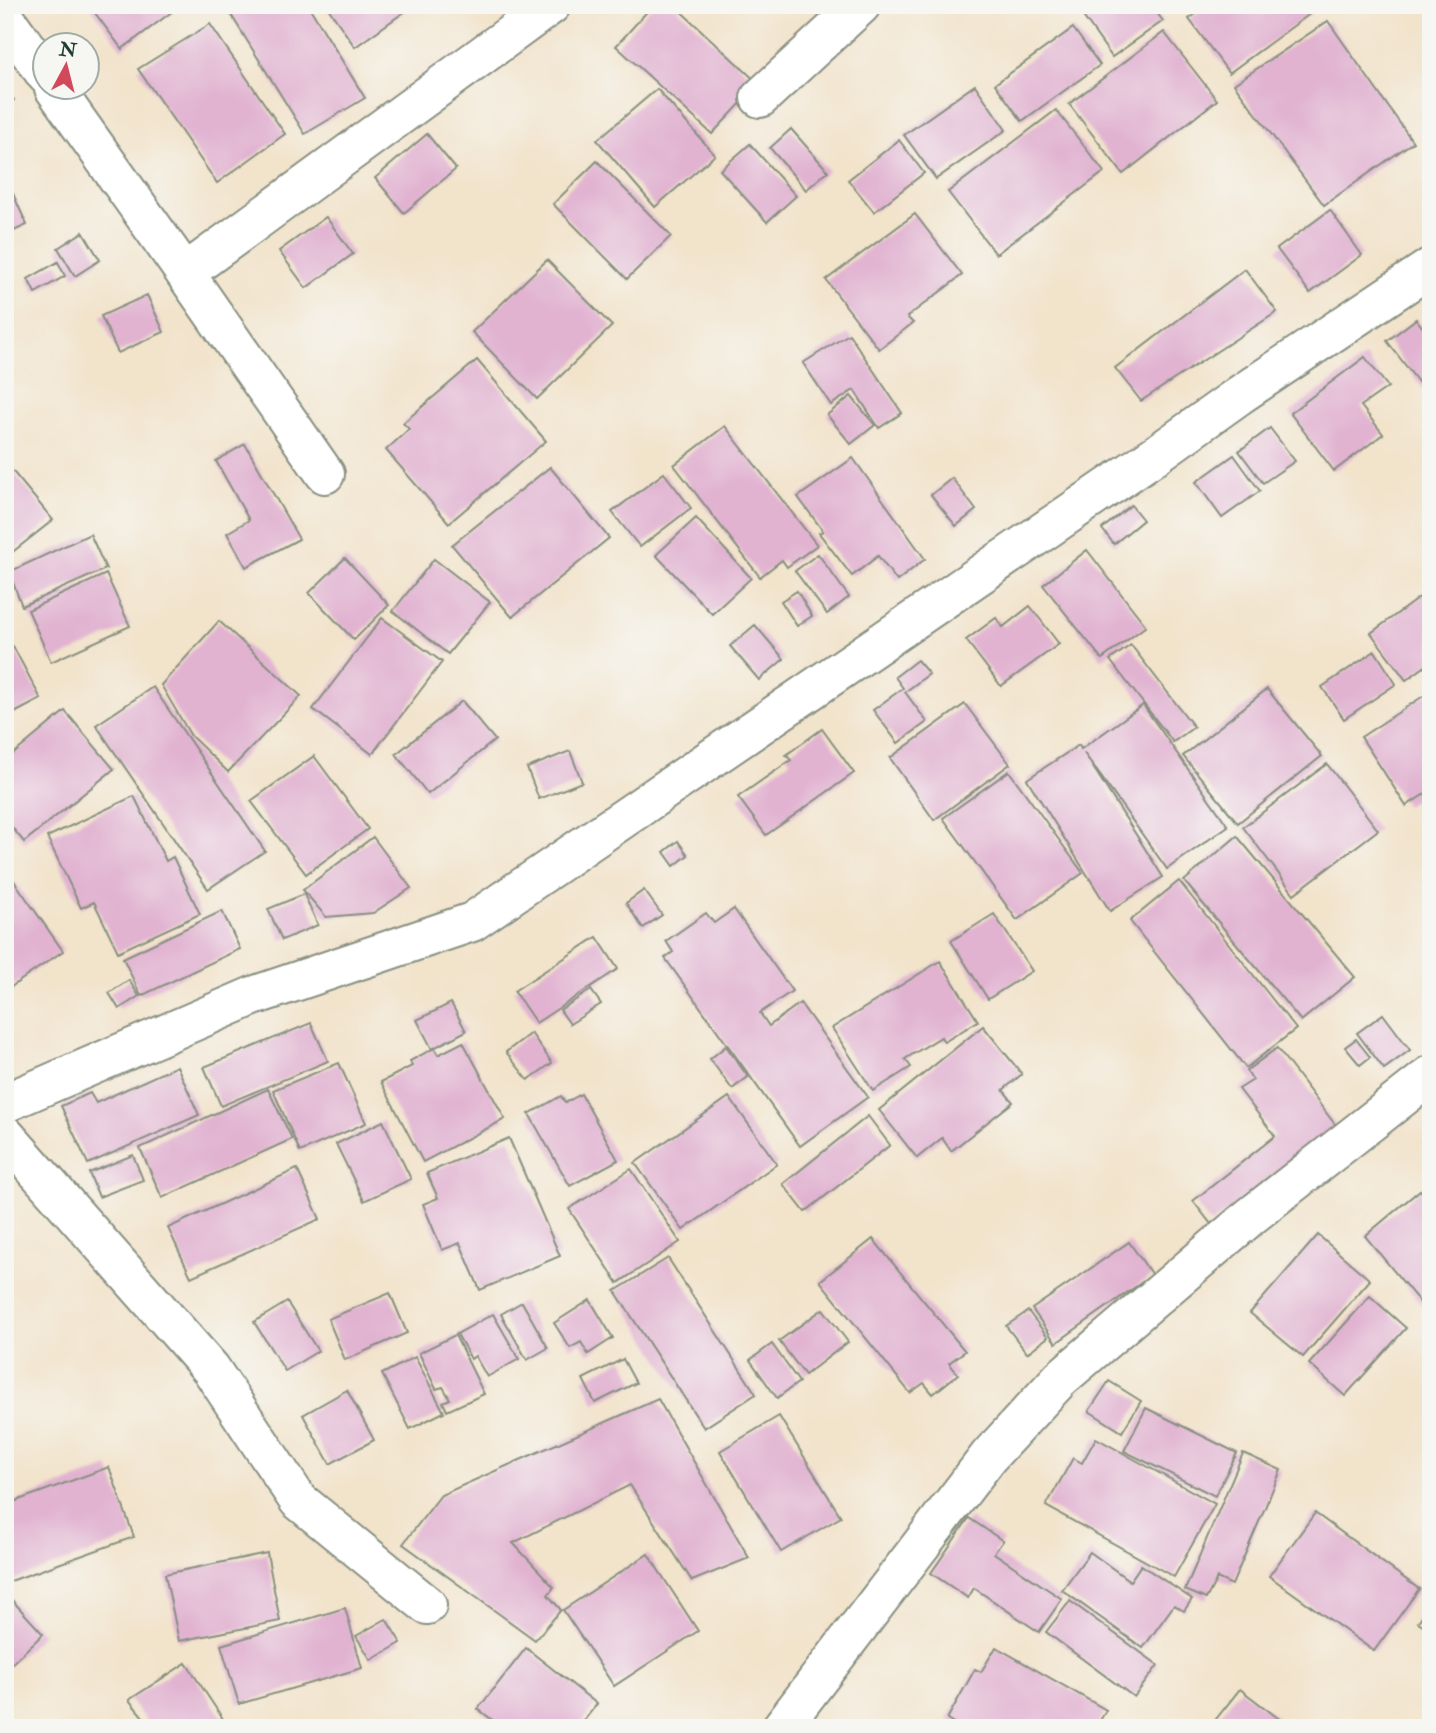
<svg xmlns="http://www.w3.org/2000/svg" width="1436" height="1733" viewBox="0 0 1436 1733" font-family="'IM FELL Double Pica',serif">
<style>
.building{fill:#e1b3d1}
.lines{fill:none;stroke-linecap:round;stroke-linejoin:round}
.minor-casing{stroke:#889080;stroke-width:42}
.minor{stroke:#fff;stroke-width:38}
</style>
<rect width="100%" height="100%" fill="#f6f6f2"/>
<filter id="ink" filterUnits="userSpaceOnUse"><feTurbulence type="fractalNoise" baseFrequency=".0143" numOctaves="2"/><feDisplacementMap in="SourceGraphic" scale="14" xChannelSelector="R" yChannelSelector="G"/><feConvolveMatrix kernelMatrix="1 2 1 2 8 2 1 2 1" color-interpolation-filters="sRGB"/></filter>
<filter id="wash" filterUnits="userSpaceOnUse"><feTurbulence type="fractalNoise" baseFrequency=".00686" numOctaves="4" result="noise"/><feDisplacementMap in="SourceGraphic" scale="28" xChannelSelector="R" yChannelSelector="G"/><feGaussianBlur stdDeviation="1.57" result="paint"/><feColorMatrix in="noise" values="0 0 0 0 0 0 0 0 0 0 0 0 0 0 0 0 0 1.4 0 .05"/><feComposite in="paint" operator="in"/></filter>
<g filter="url(#wash)">
<rect width="100%" height="100%" fill="#f2e3cb"/>
<g id="blocks">
<g class="building">
<path d="M89 5H181L122 49Z"/>
<path d="M225 5H308L365 98 305 134Z"/>
<path d="M326 5H414L355 47Z"/>
<path d="M653 5H674L759 84 712 134 616 46Z"/>
<path d="M1075 5H1151L1163 21 1112 57Z"/>
<path d="M1208 5H1322L1229 73 1189 19Z"/>
<path d="M1328 21 1413 142 1324 205 1234 84Z"/>
<path d="M210 24 285 134 217 183 138 69Z"/>
<path d="M1073 28 1100 65 1022 121 995 84Z"/>
<path d="M1164 32 1217 100 1123 174 1069 104Z"/>
<path d="M975 85 1006 130 936 179 904 135Z"/>
<path d="M5 87 14 100 5 106Z"/>
<path d="M657 89 715 155 655 207 597 140Z"/>
<path d="M1056 110 1104 172 996 254 948 192Z"/>
<path d="M791 129 828 171 806 190 770 148Z"/>
<path d="M427 134 456 169 404 213 375 178Z"/>
<path d="M899 140 924 173 874 212 848 180Z"/>
<path d="M750 144 796 196 767 222 720 170Z"/>
<path d="M597 161 671 236 627 279 553 204Z"/>
<path d="M5 176 27 225 5 235Z"/>
<path d="M1330 210 1362 255 1310 293 1277 249Z"/>
<path d="M915 214 962 275 907 317 913 323 879 349 826 280Z"/>
<path d="M326 217 353 254 306 288 279 251Z"/>
<path d="M83 232 100 260 75 276 58 248Z"/>
<path d="M547 260 612 326 537 399 472 332Z"/>
<path d="M58 262 65 276 35 293 28 279Z"/>
<path d="M1245 269 1277 312 1141 401 1115 368Z"/>
<path d="M147 295 164 332 118 353 101 316Z"/>
<path d="M1416 319 1431 338V399L1387 341Z"/>
<path d="M849 334 902 413 879 428 854 390 831 405 803 363Z"/>
<path d="M1365 357 1388 387 1361 406 1383 434 1334 471 1290 413Z"/>
<path d="M477 360 546 441 449 523 386 450 409 429 403 423Z"/>
<path d="M851 396 875 425 851 444 827 415Z"/>
<path d="M725 426 817 545 787 567 782 560 760 577 674 465Z"/>
<path d="M1270 428 1295 461 1263 483 1239 451Z"/>
<path d="M245 444 299 539 246 567 227 533 249 520 216 461Z"/>
<path d="M1234 455 1260 491 1222 518 1196 482Z"/>
<path d="M853 458 925 559 897 581 878 556 852 576 819 533 823 531 798 497Z"/>
<path d="M5 462 53 520 5 558Z"/>
<path d="M550 467 609 538 512 617 452 545Z"/>
<path d="M664 473 691 508 640 547 612 512Z"/>
<path d="M952 478 976 510 956 526 931 495Z"/>
<path d="M1131 505 1143 520 1114 544 1102 529Z"/>
<path d="M696 518 751 578 712 614 656 555Z"/>
<path d="M90 534 106 569 22 606 9 572Z"/>
<path d="M1087 550 1146 626 1102 659 1043 585Z"/>
<path d="M818 554 849 597 827 614 795 571Z"/>
<path d="M345 558 389 605 354 640 309 593Z"/>
<path d="M434 559 490 602 448 654 393 611Z"/>
<path d="M106 574 130 626 51 662 28 610Z"/>
<path d="M797 591 812 616 797 626 781 601Z"/>
<path d="M1428 591 1431 595V662L1406 680 1371 633Z"/>
<path d="M1030 606 1059 644 1001 686 966 640 996 618 1003 627Z"/>
<path d="M382 618 442 662 372 754 313 709Z"/>
<path d="M219 621 301 696 228 772 191 736 161 685Z"/>
<path d="M755 625 784 659 759 680 730 646Z"/>
<path d="M1131 645 1194 727 1173 742 1110 660Z"/>
<path d="M13 646 41 699 5 718V650Z"/>
<path d="M1375 651 1396 684 1344 719 1322 687Z"/>
<path d="M917 660 929 674 905 692 927 722 898 743 873 710 903 688 895 677Z"/>
<path d="M153 687 265 851 208 889 96 725Z"/>
<path d="M1267 689 1322 756 1238 823 1183 756Z"/>
<path d="M1431 691V790L1406 806 1361 737Z"/>
<path d="M462 701 495 740 428 794 396 754Z"/>
<path d="M965 704 1010 764 934 820 890 758Z"/>
<path d="M1143 705 1228 826 1167 869 1084 753 1163 877 1110 911 1027 779 1079 745 1081 749Z"/>
<path d="M65 711 114 769 24 842 5 819V761Z"/>
<path d="M822 729 854 773 766 835 738 797 791 760 786 755Z"/>
<path d="M570 751 582 782 539 799 527 768Z"/>
<path d="M314 756 368 829 306 874 251 801Z"/>
<path d="M1327 764 1378 830 1294 894 1243 827Z"/>
<path d="M1009 771 1083 873 1017 920 943 818Z"/>
<path d="M134 796 166 861 173 857 200 914 118 952 94 902 81 908 47 837Z"/>
<path d="M1237 836 1355 977 1301 1021 1184 881Z"/>
<path d="M373 837 411 888 373 913 326 917 303 890Z"/>
<path d="M678 841 688 855 674 866 664 852Z"/>
<path d="M5 868 63 951 5 991Z"/>
<path d="M1179 881 1296 1029 1246 1068 1130 921Z"/>
<path d="M644 890 662 915 643 928 626 903Z"/>
<path d="M304 894 318 925 282 940 268 909Z"/>
<path d="M734 909 792 991 760 1013 769 1026 800 1003 868 1097 800 1146 665 958 673 952 666 941 706 913 714 923Z"/>
<path d="M222 911 240 949 141 996 123 958Z"/>
<path d="M994 914 1032 971 988 999 951 941Z"/>
<path d="M597 937 618 969 536 1023 514 991Z"/>
<path d="M940 961 978 1021 944 1042 941 1037 905 1059 911 1067 873 1091 832 1028Z"/>
<path d="M129 980 139 996 119 1009 109 993Z"/>
<path d="M591 990 601 1004 570 1024 560 1010Z"/>
<path d="M451 1003 466 1031 432 1049 417 1020Z"/>
<path d="M1383 1014 1410 1050 1384 1069 1357 1033Z"/>
<path d="M311 1023 328 1061 221 1106 204 1067Z"/>
<path d="M983 1026 1022 1074 1003 1090 1013 1102 951 1151 942 1138 917 1158 879 1110Z"/>
<path d="M531 1033 552 1063 528 1080 506 1052Z"/>
<path d="M1356 1039 1370 1057 1360 1065 1345 1047Z"/>
<path d="M463 1042 505 1119 423 1162 381 1082 412 1066 410 1061 434 1048 438 1055Z"/>
<path d="M726 1046 748 1077 732 1089 710 1059Z"/>
<path d="M1277 1048 1337 1127 1211 1224 1193 1201 1275 1136 1239 1089 1253 1080 1246 1071Z"/>
<path d="M339 1063 366 1123 300 1152 273 1090Z"/>
<path d="M177 1066 199 1115 88 1164 61 1106 90 1093 96 1103Z"/>
<path d="M268 1089 292 1139 162 1198 140 1148Z"/>
<path d="M581 1094 618 1160 570 1186 529 1114 561 1096 565 1103Z"/>
<path d="M729 1097 777 1164 683 1230 635 1163Z"/>
<path d="M868 1116 890 1145 805 1212 783 1184Z"/>
<path d="M383 1121 411 1179 364 1201 336 1144Z"/>
<path d="M509 1138 560 1256 480 1290 460 1243 442 1250 423 1204 438 1198 427 1173Z"/>
<path d="M133 1155 143 1180 99 1197 89 1173Z"/>
<path d="M297 1169 320 1219 191 1277 168 1228Z"/>
<path d="M631 1169 680 1242 618 1283 569 1209Z"/>
<path d="M1420 1190 1431 1203V1316L1365 1236Z"/>
<path d="M1318 1235 1370 1280 1303 1357 1250 1313Z"/>
<path d="M873 1239 965 1351 949 1363 958 1374 933 1394 924 1383 910 1393 820 1281Z"/>
<path d="M1129 1242 1152 1275 1056 1343 1032 1309Z"/>
<path d="M668 1258 756 1394 704 1428 615 1291Z"/>
<path d="M390 1293 407 1333 345 1360 328 1319Z"/>
<path d="M1370 1296 1406 1328 1345 1396 1309 1364Z"/>
<path d="M590 1300 613 1338 588 1354 581 1342 570 1348 554 1323Z"/>
<path d="M287 1302 318 1351 285 1371 254 1322Z"/>
<path d="M522 1302 548 1348 527 1360 501 1314Z"/>
<path d="M823 1309 848 1342 805 1375 779 1341Z"/>
<path d="M1028 1311 1048 1337 1027 1353 1006 1326Z"/>
<path d="M493 1314 519 1359 487 1377 475 1356 471 1359 457 1334Z"/>
<path d="M455 1335 484 1394 447 1411 443 1402 450 1399 443 1387 436 1389 419 1353Z"/>
<path d="M772 1344 799 1382 777 1398 750 1360Z"/>
<path d="M415 1357 444 1412 410 1429 382 1374Z"/>
<path d="M623 1359 636 1383 595 1403 583 1379Z"/>
<path d="M1109 1381 1141 1401 1122 1432 1089 1411Z"/>
<path d="M347 1390 374 1440 330 1464 303 1415Z"/>
<path d="M658 1399 749 1558 692 1581 630 1485 513 1543 554 1587 548 1595 561 1610 535 1640 403 1544 441 1495Z"/>
<path d="M1146 1408 1237 1453 1215 1496 1124 1451Z"/>
<path d="M779 1416 841 1517 781 1552 720 1451Z"/>
<path d="M1096 1438 1215 1504 1174 1577 1046 1506 1073 1458 1082 1463Z"/>
<path d="M1243 1453 1281 1470 1232 1585 1217 1578 1206 1599 1185 1590Z"/>
<path d="M109 1467 134 1537 5 1583V1505Z"/>
<path d="M1315 1513 1419 1589 1374 1651 1269 1576Z"/>
<path d="M969 1518 1003 1541 994 1553 1062 1599 1039 1632 974 1588 968 1598 931 1573Z"/>
<path d="M1090 1552 1130 1581 1141 1565 1192 1599 1184 1611 1174 1605 1143 1648 1062 1590Z"/>
<path d="M267 1553 280 1621 179 1641 165 1574Z"/>
<path d="M648 1554 698 1631 614 1686 563 1610Z"/>
<path d="M11 1599 43 1634 5 1670V1604Z"/>
<path d="M1070 1601 1158 1665 1134 1697 1046 1632Z"/>
<path d="M1431 1602V1630L1418 1622Z"/>
<path d="M345 1608 362 1668 239 1704 221 1645Z"/>
<path d="M386 1619 401 1643 371 1660 356 1636Z"/>
<path d="M996 1647 1106 1710 1096 1728H962L947 1719 975 1669 981 1672Z"/>
<path d="M526 1648 597 1704 578 1728H503L478 1709Z"/>
<path d="M186 1663 229 1728H152L129 1700Z"/>
<path d="M1240 1689 1291 1728H1209Z"/>
</g>
</g>
</g>
<g filter="url(#ink)">
<use href="#blocks" fill-opacity="0" stroke="#889080" stroke-width="2"/>
<g class="lines">
<g class="minor-casing">
<g id="minor">
<path d="M5 18 46 75"/>
<path d="M54 88 185 273 551 5"/>
<path d="M760 98 861 5"/>
<path d="M185 273 325 474"/>
<path d="M5 1103 253 996 472 922 1164 449 1241 394 1431 267"/>
<path d="M5 1135 211 1369 298 1500 427 1605"/>
<path d="M781 1728 989 1456 1061 1378 1251 1216 1431 1075"/>
</g>
</g>
<use href="#minor" class="minor"/>
</g>
</g>
<rect width="1436" height="1733" fill="none" stroke="#f6f6f2" stroke-width="28"/>
<g transform="translate(66 66) rotate(7)"><circle r="33" fill="#f6f6f2" stroke="#a0aca6" stroke-width="2"/>
<path d="M0-5L12 26L0 18L-12 26Z" fill="#d1495b"/>
<text y="-10" font-size="19" font-weight="bold" text-anchor="middle" fill="#1f3d34">N</text>
</g>
</svg>
